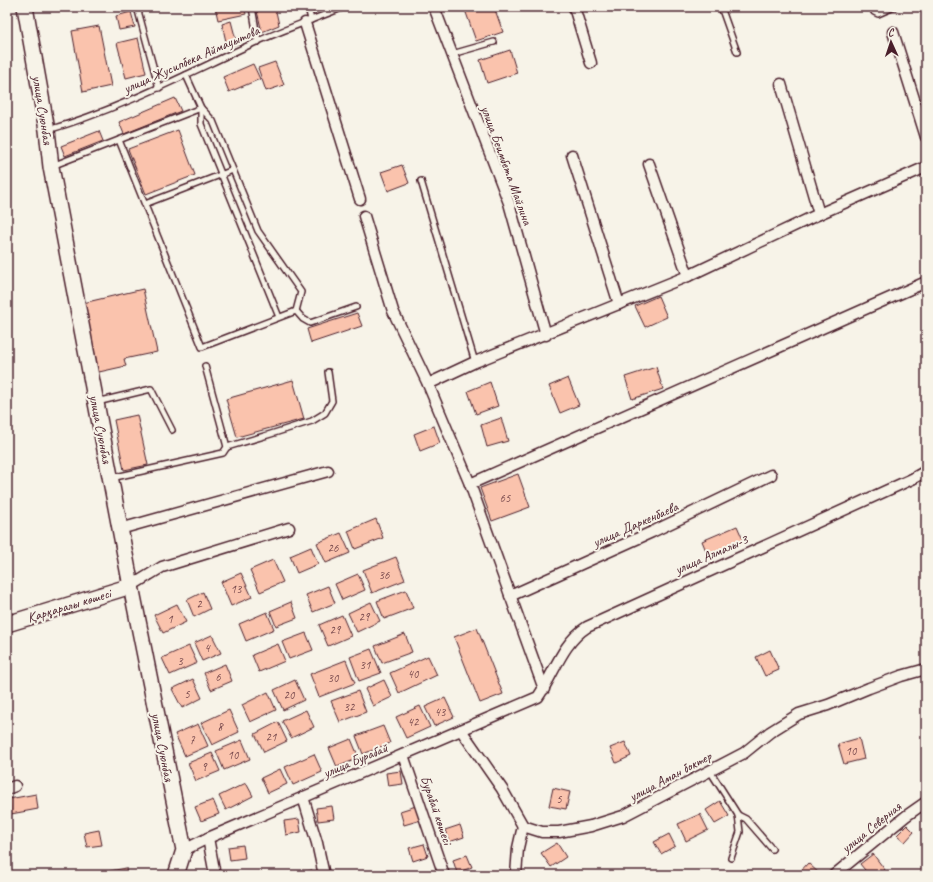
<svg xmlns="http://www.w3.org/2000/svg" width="933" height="882" viewBox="0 0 933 882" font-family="Caveat,sans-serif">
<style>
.building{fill:#fac3ad;stroke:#4a1f2b}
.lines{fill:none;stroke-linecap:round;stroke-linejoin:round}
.lane-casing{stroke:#4a1f2b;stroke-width:8}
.street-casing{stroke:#4a1f2b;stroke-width:13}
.secondary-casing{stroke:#4a1f2b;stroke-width:18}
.lane{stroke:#f7f3e8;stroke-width:5}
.street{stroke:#f7f3e8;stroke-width:10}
.secondary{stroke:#f7f3e8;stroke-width:15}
.labels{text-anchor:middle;stroke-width:4;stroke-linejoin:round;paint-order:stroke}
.number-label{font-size:12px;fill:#76484c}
.street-label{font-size:14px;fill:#4a1f2b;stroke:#f7f3e8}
</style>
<rect width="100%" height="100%" fill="#f7f3e8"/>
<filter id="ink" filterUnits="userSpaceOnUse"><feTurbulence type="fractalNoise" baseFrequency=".025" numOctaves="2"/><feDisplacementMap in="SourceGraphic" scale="8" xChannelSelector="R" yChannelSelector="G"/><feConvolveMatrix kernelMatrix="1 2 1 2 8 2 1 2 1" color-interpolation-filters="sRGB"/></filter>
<g filter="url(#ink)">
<g class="building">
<path d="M215 7H244L246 14 218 20Z"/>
<path d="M256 7H275L279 25 262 32Z"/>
<path d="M464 7H494L503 32 476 41Z"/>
<path d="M131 12 135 27 119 30 116 16Z"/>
<path d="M231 21 237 44 227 46 222 24Z"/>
<path d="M99 26 111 86 83 92 72 31Z"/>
<path d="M138 38 146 73 126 78 117 43Z"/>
<path d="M510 50 517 73 487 83 480 60Z"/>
<path d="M275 62 284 85 266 91 258 68Z"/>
<path d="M253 64 260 79 229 92 223 77Z"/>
<path d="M175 98 181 111 124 134 119 122Z"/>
<path d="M178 130 195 175 146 194 128 149Z"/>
<path d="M99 131 103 141 65 156 61 146Z"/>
<path d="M402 165 409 183 388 191 381 172Z"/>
<path d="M143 289 157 352 124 359 126 366 99 372 83 303Z"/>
<path d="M658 296 667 317 645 327 635 306Z"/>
<path d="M357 313 362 326 311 343 307 329Z"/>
<path d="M656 367 663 389 632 399 625 377Z"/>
<path d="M568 378 579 405 560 413 549 386Z"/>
<path d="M293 380 304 419 237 437 226 399Z"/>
<path d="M490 382 498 406 476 414 468 391Z"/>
<path d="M137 415 148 465 124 470 114 420Z"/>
<path d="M501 418 508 441 487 447 481 425Z"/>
<path d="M434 426 440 443 420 451 414 434Z"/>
<path d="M518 474 530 507 492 521 480 488Z"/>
<path d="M376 519 383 538 355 549 348 531Z"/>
<path d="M737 526 744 542 709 558 702 541Z"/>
<path d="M341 533 350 553 326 563 317 543Z"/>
<path d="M311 547 318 564 297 573 290 556Z"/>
<path d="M396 557 405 580 372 593 363 570Z"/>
<path d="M273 560 283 582 260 592 250 570Z"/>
<path d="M241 573 252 597 231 606 221 582Z"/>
<path d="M358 574 365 590 342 600 335 584Z"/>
<path d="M328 586 335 603 313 612 306 595Z"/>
<path d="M406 590 413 608 384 619 377 601Z"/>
<path d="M203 592 210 609 194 617 187 600Z"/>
<path d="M291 602 297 618 276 626 270 611Z"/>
<path d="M371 602 380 621 357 632 348 613Z"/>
<path d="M177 604 186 622 163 633 154 615Z"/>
<path d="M267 612 274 629 246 641 239 624Z"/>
<path d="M342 615 351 636 328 646 319 625Z"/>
<path d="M477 628 503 694 480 703 454 637Z"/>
<path d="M306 633 313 650 289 659 282 642Z"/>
<path d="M405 634 412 652 382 663 375 646Z"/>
<path d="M212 635 221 653 202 661 194 643Z"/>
<path d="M278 644 285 661 259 672 252 655Z"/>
<path d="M189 646 197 663 170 675 162 658Z"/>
<path d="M371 649 381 673 359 681 350 657Z"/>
<path d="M770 650 779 670 765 676 756 657Z"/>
<path d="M428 656 437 675 399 693 390 673Z"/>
<path d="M346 660 355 683 319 697 310 674Z"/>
<path d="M225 664 232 681 211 690 204 673Z"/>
<path d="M193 679 202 698 182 708 172 689Z"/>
<path d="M295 680 304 700 283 710 274 690Z"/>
<path d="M384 680 392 697 373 706 365 689Z"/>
<path d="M358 691 366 712 340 722 331 701Z"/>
<path d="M268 692 276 710 250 722 242 705Z"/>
<path d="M445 698 454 717 434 726 425 707Z"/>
<path d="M420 706 430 727 406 738 396 717Z"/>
<path d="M229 710 239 732 212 745 201 723Z"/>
<path d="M306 710 314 727 291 738 282 721Z"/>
<path d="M278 722 287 741 264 752 255 734Z"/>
<path d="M198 724 208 746 185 756 175 734Z"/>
<path d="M383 726 390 743 363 754 356 736Z"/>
<path d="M859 738 864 759 844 764 838 744Z"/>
<path d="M351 739 359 758 337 767 329 748Z"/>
<path d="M242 740 250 759 224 770 216 751Z"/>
<path d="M625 742 631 756 616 763 610 748Z"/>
<path d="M212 753 220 771 196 781 188 763Z"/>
<path d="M314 754 322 772 293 785 285 767Z"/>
<path d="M280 769 287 784 268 793 261 778Z"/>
<path d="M401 771 403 784 388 786 386 773Z"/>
<path d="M246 783 253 796 226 810 219 796Z"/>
<path d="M553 788 570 792 566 809 549 806Z"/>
<path d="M36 794 38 809 11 814 9 799Z"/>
<path d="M213 800 219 814 201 821 195 807Z"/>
<path d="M720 801 729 816 715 824 706 810Z"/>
<path d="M332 806 334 819 318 821 316 808Z"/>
<path d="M416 806 421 820 404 825 400 811Z"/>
<path d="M700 814 708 830 686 841 678 824Z"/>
<path d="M299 819 301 832 286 835 284 821Z"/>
<path d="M460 825 464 837 449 842 445 830Z"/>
<path d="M907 825 914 832 905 842 897 835Z"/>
<path d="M99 830 102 845 87 847 84 833Z"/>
<path d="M669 834 675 846 661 854 654 842Z"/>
<path d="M557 843 566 857 551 867 541 853Z"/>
<path d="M424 844 428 856 413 861 409 848Z"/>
<path d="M243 845 245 858 230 860 228 847Z"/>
<path d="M873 854 885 870 879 875H869L860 864Z"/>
<path d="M467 855 472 867 457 873 453 860Z"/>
<path d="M808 863 821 875H797Z"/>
<path d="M126 868 127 875H111L110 871Z"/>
<path d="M312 870 313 875H297V873Z"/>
</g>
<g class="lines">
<g class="lane-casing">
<g id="lane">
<path d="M137 7 159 88"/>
<path d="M252 7 258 42"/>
<path d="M308 7 311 20"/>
<path d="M721 7 737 52"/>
<path d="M872 7 874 12 878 14 894 7"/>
<path d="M452 54 494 42"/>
<path d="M48 130C121 109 188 73 256 42 285 29 315 19 344 7"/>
<path d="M119 140 202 347 296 311 301 292 258 231 213 121 201 108 186 75"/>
<path d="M52 166 201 108V124L279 317"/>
<path d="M421 181 475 362"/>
<path d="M145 204 233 170"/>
<path d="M296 311 303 319 310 323 356 307"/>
<path d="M97 402 151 389 172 430"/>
<path d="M227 447 271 434 312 421 325 413 332 401 328 372"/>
<path d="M111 478 223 453 227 447 205 366"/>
<path d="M710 771 738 815 740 832 731 858"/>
<path d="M738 815 746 819 772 849"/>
</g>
</g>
<g class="street-casing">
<g id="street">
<path d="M434 7 509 203 546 335"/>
<path d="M574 7 591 63"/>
<path d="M305 23 360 199"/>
<path d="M893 32 926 137"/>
<path d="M781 84 819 214"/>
<path d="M572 155 619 304"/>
<path d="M649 164 688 276"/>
<path d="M364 216 393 311 428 384"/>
<path d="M470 484 926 282"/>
<path d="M120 529 328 471"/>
<path d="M131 586 162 567 289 528"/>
<path d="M510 596 652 532 771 475"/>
<path d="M544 689 470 484 428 384 475 362 688 276 819 214 926 167"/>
<path d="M461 730 502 789 523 826 542 832H559L591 826 623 816 744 753 770 732 799 714 828 705 869 688 901 676 926 669"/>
<path d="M403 755 444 875"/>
<path d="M7 789 15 786"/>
<path d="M303 797 317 843 324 875"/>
<path d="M208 838 215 875"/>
<path d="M184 850 208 838 538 697C554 674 562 643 587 627L912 479 926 471"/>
<path d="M516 875 518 848 523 826"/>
<path d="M834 875 906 816 926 802"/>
</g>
</g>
<g class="secondary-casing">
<g id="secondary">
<path d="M25 7 47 130 51 167 131 586 184 850 176 875"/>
<path d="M7 624 131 586"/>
</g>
</g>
<use href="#lane" class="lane"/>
<use href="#street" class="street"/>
<use href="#secondary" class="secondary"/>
</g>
</g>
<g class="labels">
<g class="number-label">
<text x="505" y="502">65</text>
<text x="333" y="552">26</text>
<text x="384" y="579">36</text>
<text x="236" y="593">13</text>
<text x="199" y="608">2</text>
<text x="364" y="621">29</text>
<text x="170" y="623">1</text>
<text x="335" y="634">29</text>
<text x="207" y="652">4</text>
<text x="180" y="665">3</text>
<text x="365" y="669">31</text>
<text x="413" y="678">40</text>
<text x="218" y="681">6</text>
<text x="333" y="682">30</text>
<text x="187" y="698">5</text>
<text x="289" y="699">20</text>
<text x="349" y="711">32</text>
<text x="440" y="716">43</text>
<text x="413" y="726">42</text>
<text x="220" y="731">8</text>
<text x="271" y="741">21</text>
<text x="192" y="744">7</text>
<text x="851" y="755">10</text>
<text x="233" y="759">10</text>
<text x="204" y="771">9</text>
<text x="559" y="803">5</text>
</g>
<g class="street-label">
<text transform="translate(191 59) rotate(-24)" y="5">улица Жусипбека Аймауытова</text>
<text transform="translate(43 110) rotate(81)" y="5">улица Суюнбая</text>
<text transform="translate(507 165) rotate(70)" y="5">улица Беимбета Майлина</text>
<text transform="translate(101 429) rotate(79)" y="5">улица Суюнбая</text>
<text transform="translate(635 524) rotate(-24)" y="5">улица Даркенбаева</text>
<text transform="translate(711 554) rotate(-24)" y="5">улица Алмалы-3</text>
<text transform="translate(69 605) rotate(-17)" y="5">Қарқаралы көшесі</text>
<text transform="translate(163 747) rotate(79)" y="5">улица Суюнбая</text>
<text transform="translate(355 760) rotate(-23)" y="5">улица Бурабай</text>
<text transform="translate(670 776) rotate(-28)" y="5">улица Аман боктер</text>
<text transform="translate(437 810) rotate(71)" y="5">Бурабай көшесі</text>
<text transform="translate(871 827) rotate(-39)" y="5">улица Северная</text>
</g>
</g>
<rect width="933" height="882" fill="none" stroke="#f7f3e8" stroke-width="24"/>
<rect x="12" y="12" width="909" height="858" fill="none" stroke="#4a1f2b" stroke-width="1.5" filter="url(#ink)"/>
<g transform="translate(891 42) rotate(357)" stroke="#f7f3e8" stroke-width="3" paint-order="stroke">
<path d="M0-3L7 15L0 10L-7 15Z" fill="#4a1f2b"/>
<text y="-6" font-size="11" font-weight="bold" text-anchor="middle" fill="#4a1f2b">С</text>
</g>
</svg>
